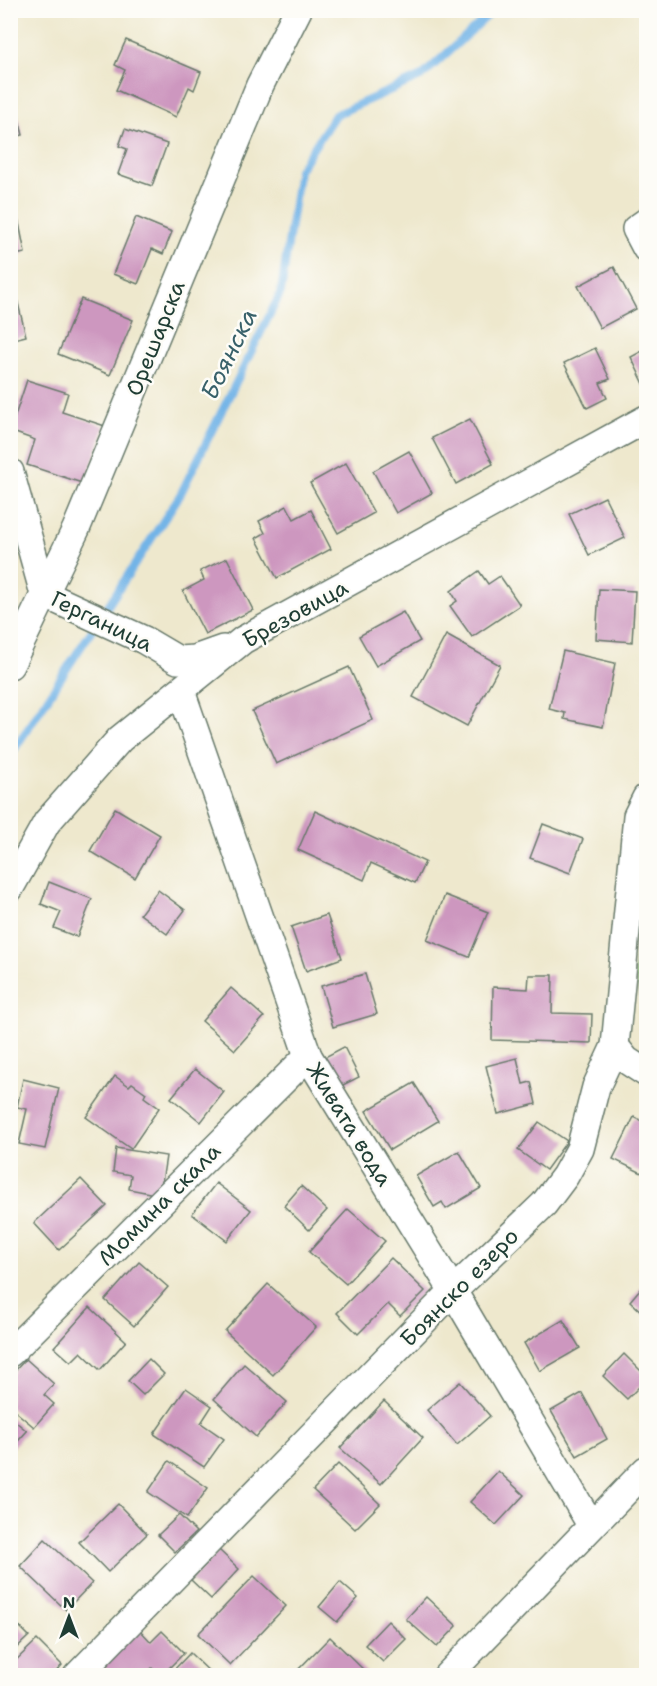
<svg xmlns="http://www.w3.org/2000/svg" width="657" height="1686" viewBox="0 0 657 1686" font-family="'Shantell Sans',sans-serif">
<style>
.green{fill:#92c778;stroke:#588256;stroke-width:1.5}
.lines{fill:none;stroke-linecap:round;stroke-linejoin:round}
.stream{stroke:#72b4e7;stroke-width:8}
.building{fill:#cd97bf}
.minor-casing{stroke:#67796a;stroke-width:30}
.minor{stroke:#fff;stroke-width:27}
.labels{text-anchor:middle;stroke-width:5;stroke-linejoin:round;paint-order:stroke}
.street-label{font-size:22px;fill:#1f3d34;stroke:#fdfcf7}
.water-label{font-size:24px;font-style:italic;fill:#38616a;stroke:#fdfcf7}
</style>
<rect width="100%" height="100%" fill="#fdfcf7"/>
<filter id="ink" filterUnits="userSpaceOnUse"><feTurbulence type="fractalNoise" baseFrequency=".0167" numOctaves="2"/><feDisplacementMap in="SourceGraphic" scale="12" xChannelSelector="R" yChannelSelector="G"/><feConvolveMatrix kernelMatrix="1 2 1 2 8 2 1 2 1" color-interpolation-filters="sRGB"/></filter>
<filter id="wash" filterUnits="userSpaceOnUse"><feTurbulence type="fractalNoise" baseFrequency=".008" numOctaves="4" result="noise"/><feDisplacementMap in="SourceGraphic" scale="24" xChannelSelector="R" yChannelSelector="G"/><feGaussianBlur stdDeviation="1.35" result="paint"/><feColorMatrix in="noise" values="0 0 0 0 0 0 0 0 0 0 0 0 0 0 0 0 0 1.4 0 .05"/><feComposite in="paint" operator="in"/></filter>
<g filter="url(#wash)">
<rect width="100%" height="100%" fill="#eee8cd"/>
<path class="green" d="M646 827V1018L634 974Z"/>
<g class="lines">
<path class="stream" d="M10 756 180 495 281 292 299 170 335 115 422 76 494 10"/>
</g>
<g id="blocks">
<g class="building">
<path d="M126 40 201 72 194 90 189 87 176 117 116 90 125 70 115 65Z"/>
<path d="M10 86 23 135 10 138Z"/>
<path d="M125 129 167 144 152 186 118 174 127 149 119 146Z"/>
<path d="M17 213 25 253 10 256V214Z"/>
<path d="M136 217 172 232 163 254 152 249 138 284 113 274Z"/>
<path d="M614 267 636 309 600 328 578 286Z"/>
<path d="M17 299 26 336 10 340V301Z"/>
<path d="M81 299 133 320 110 375 58 354Z"/>
<path d="M595 348 610 379 600 383 607 398 587 408 564 363Z"/>
<path d="M646 349V388L631 357Z"/>
<path d="M27 380 68 393 62 412 105 426 85 484 27 465 35 440 10 431Z"/>
<path d="M470 419 493 464 456 484 432 438Z"/>
<path d="M409 451 432 493 396 513 373 471Z"/>
<path d="M346 463 374 513 338 533 310 483Z"/>
<path d="M605 497 625 538 589 555 569 514Z"/>
<path d="M287 506 294 519 311 510 331 549 277 578 256 538 265 533 259 521Z"/>
<path d="M227 558 253 610 205 634 183 591 204 580 200 571Z"/>
<path d="M479 571 488 584 500 576 520 605 472 637 450 606 457 601 451 591Z"/>
<path d="M599 589 635 591 632 642 596 639Z"/>
<path d="M403 612 420 641 376 666 359 636Z"/>
<path d="M446 635 500 665 467 726 413 697Z"/>
<path d="M563 651 615 663 603 727 564 719 565 713 549 709Z"/>
<path d="M349 667 373 720 276 764 252 711Z"/>
<path d="M115 808 160 835 135 878 90 851Z"/>
<path d="M315 811 425 862 415 883 371 863 364 880 298 850Z"/>
<path d="M543 824 583 839 570 873 530 858Z"/>
<path d="M49 882 92 899 77 937 54 928 61 912 41 904Z"/>
<path d="M158 890 185 910 167 934 140 914Z"/>
<path d="M445 895 488 912 469 957 427 940Z"/>
<path d="M327 915 342 958 306 971 291 927Z"/>
<path d="M365 974 377 1014 333 1027 321 986Z"/>
<path d="M529 975H553L552 1013 592 1014 591 1043 492 1040 493 987 528 989Z"/>
<path d="M231 988 264 1017 235 1050 202 1021Z"/>
<path d="M344 1047 359 1077 339 1087 323 1058Z"/>
<path d="M517 1058 523 1084 531 1082 536 1104 498 1114 486 1066Z"/>
<path d="M195 1069 224 1092 201 1122 171 1098Z"/>
<path d="M115 1076 129 1086 132 1083 146 1093 144 1097 159 1108 131 1149 86 1117Z"/>
<path d="M23 1079 59 1088 45 1149 19 1144 27 1109 17 1107Z"/>
<path d="M414 1083 438 1121 390 1150 366 1111Z"/>
<path d="M634 1117 646 1123V1175L613 1159Z"/>
<path d="M539 1122 567 1141 546 1170 518 1150Z"/>
<path d="M116 1148 166 1156 160 1195 129 1189 131 1175 113 1172Z"/>
<path d="M459 1151 481 1188 446 1209 442 1202 434 1207 416 1176Z"/>
<path d="M81 1179 107 1206 59 1250 34 1223Z"/>
<path d="M216 1183 251 1210 227 1241 192 1214Z"/>
<path d="M301 1186 327 1210 309 1230 284 1206Z"/>
<path d="M348 1209 385 1241 346 1284 309 1252Z"/>
<path d="M391 1258 425 1291 400 1316 388 1304 358 1334 337 1313Z"/>
<path d="M139 1262 168 1287 134 1326 105 1300Z"/>
<path d="M646 1282V1316L630 1301Z"/>
<path d="M268 1284 316 1327 273 1375 225 1331Z"/>
<path d="M90 1307 126 1341 100 1370 81 1352 71 1362 54 1347Z"/>
<path d="M563 1320 580 1348 540 1371 524 1343Z"/>
<path d="M624 1354 646 1376V1380L627 1399 603 1376Z"/>
<path d="M26 1359 54 1384 44 1395 54 1404 34 1427 10 1407V1376Z"/>
<path d="M149 1359 164 1374 143 1395 128 1381Z"/>
<path d="M244 1364 287 1402 256 1437 214 1399Z"/>
<path d="M460 1382 490 1416 457 1445 427 1410Z"/>
<path d="M186 1388 212 1406 201 1423 224 1439 204 1467 154 1434Z"/>
<path d="M582 1393 607 1439 577 1456 551 1411Z"/>
<path d="M384 1401 423 1438 381 1484 340 1448Z"/>
<path d="M10 1417 27 1431 10 1450Z"/>
<path d="M169 1461 208 1488 187 1518 148 1492Z"/>
<path d="M338 1464 380 1504 355 1529 313 1490Z"/>
<path d="M498 1471 524 1495 496 1525 470 1502Z"/>
<path d="M118 1504 147 1534 108 1572 79 1542Z"/>
<path d="M179 1515 196 1532 175 1552 158 1535Z"/>
<path d="M45 1539 92 1583 66 1610 20 1566Z"/>
<path d="M219 1550 239 1569 211 1599 191 1580Z"/>
<path d="M254 1576 286 1606 230 1665 198 1634Z"/>
<path d="M340 1582 358 1598 337 1622 319 1607Z"/>
<path d="M426 1597 457 1626 437 1647 406 1619Z"/>
<path d="M10 1617 29 1636 10 1654Z"/>
<path d="M388 1621 406 1639 383 1662 365 1645Z"/>
<path d="M139 1629 151 1642 162 1631 184 1653 161 1676 152 1668 144 1676H112L102 1665Z"/>
<path d="M330 1637 370 1676H295L294 1674Z"/>
<path d="M37 1640 62 1665 52 1676H10V1666Z"/>
<path d="M190 1653 214 1676H168Z"/>
</g>
</g>
</g>
<g filter="url(#ink)">
<use href="#blocks" fill-opacity="0" stroke="#67796a" stroke-width="1.5"/>
<g class="lines">
<g class="minor-casing">
<g id="minor">
<path d="M646 222 636 229 646 248"/>
<path d="M10 472 44 594"/>
<path d="M44 594 144 640 178 660 195 659 223 649"/>
<path d="M10 665 76 529 260 85 298 10"/>
<path d="M181 691 308 1056 453 1291 591 1525"/>
<path d="M10 888 47 822 120 739 243 640 646 419"/>
<path d="M615 1046 626 1060 646 1073"/>
<path d="M10 1353 308 1056"/>
<path d="M77 1676 453 1291 544 1204 565 1176 580 1149 596 1087 615 1046 637 816 646 798"/>
<path d="M447 1676 646 1470"/>
</g>
</g>
<use href="#minor" class="minor"/>
</g>
</g>
<g class="labels">
<g class="street-label">
<text transform="translate(155 338) rotate(-68)" y="8">Орешарска</text>
<text transform="translate(295 613) rotate(-29)" y="8">Брезовица</text>
<text transform="translate(102 621) rotate(26)" y="8">Герганица</text>
<text transform="translate(350 1124) rotate(58)" y="8">Живата вода</text>
<text transform="translate(159 1204) rotate(-45)" y="8">Момина скала</text>
<text transform="translate(459 1287) rotate(-45)" y="8">Боянско езеро</text>
</g>
<g class="water-label">
<text transform="translate(229 354) rotate(-64)" y="8">Боянска</text>
</g>
</g>
<rect width="657" height="1686" fill="none" stroke="#fdfcf7" stroke-width="36"/>
<g transform="translate(69 1617)" stroke="#fdfcf7" stroke-width="4.5" paint-order="stroke">
<path d="M0-4.5L10 22L0 15L-10 22Z" fill="#1f3d34"/>
<text y="-9" font-size="16" font-weight="bold" text-anchor="middle" fill="#1f3d34">N</text>
</g>
</svg>
